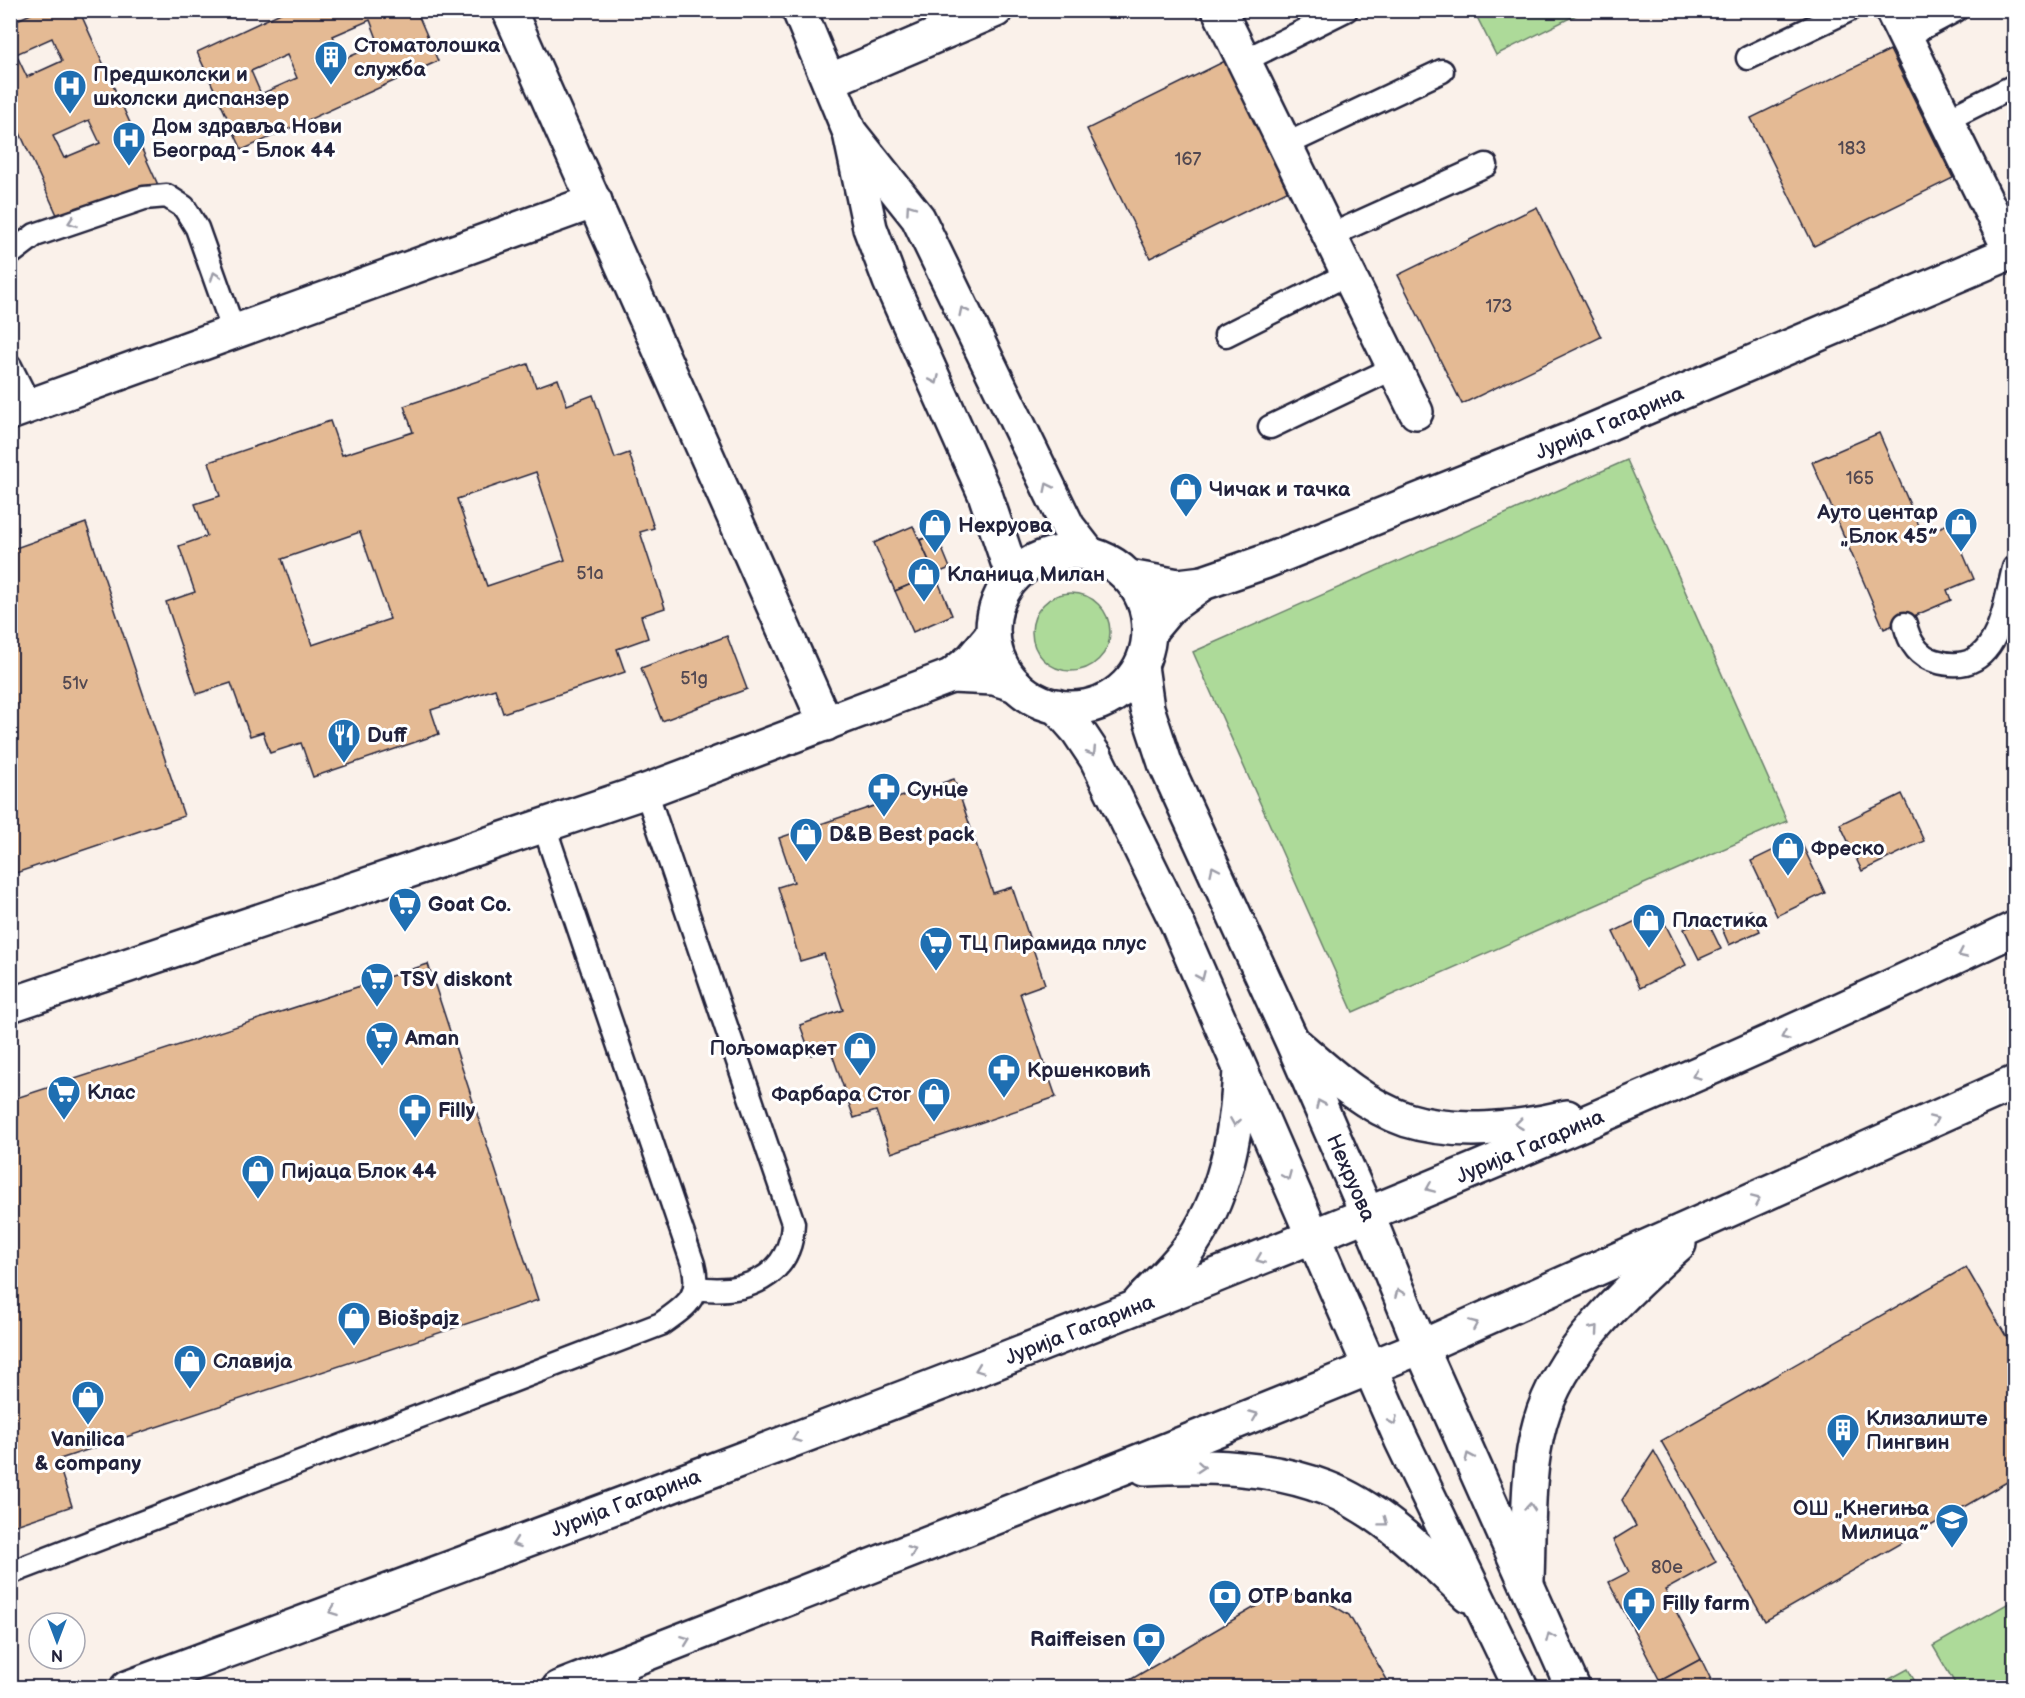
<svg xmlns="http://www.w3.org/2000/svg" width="2025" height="1698" viewBox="0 0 2025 1698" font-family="'Balsamiq Sans',sans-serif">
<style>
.green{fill:#adda99;stroke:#687e6a;stroke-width:1.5}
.building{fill:#e4ba94;stroke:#22223b;stroke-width:1.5;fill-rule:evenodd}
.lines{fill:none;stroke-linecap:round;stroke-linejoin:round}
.lane-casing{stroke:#22223b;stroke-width:27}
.street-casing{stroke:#22223b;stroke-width:38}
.secondary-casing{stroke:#22223b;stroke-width:38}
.lane{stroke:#fff;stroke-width:22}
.street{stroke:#fff;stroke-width:33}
.secondary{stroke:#fff;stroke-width:33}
.oneway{stroke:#9c9ca7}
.labels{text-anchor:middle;stroke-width:6;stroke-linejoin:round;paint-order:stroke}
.number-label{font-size:18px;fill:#524851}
.poi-label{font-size:21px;font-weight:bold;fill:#22223b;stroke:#fff;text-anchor:start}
.street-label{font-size:21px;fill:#22223b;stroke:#fff}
</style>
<rect width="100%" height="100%" fill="#faf1ea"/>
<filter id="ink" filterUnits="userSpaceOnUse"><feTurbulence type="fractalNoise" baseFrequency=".0167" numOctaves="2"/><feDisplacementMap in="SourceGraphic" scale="12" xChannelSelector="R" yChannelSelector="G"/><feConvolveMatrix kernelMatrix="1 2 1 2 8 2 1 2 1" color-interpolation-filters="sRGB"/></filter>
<g filter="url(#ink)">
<g class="green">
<path d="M1586 10 1496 55 1474 11V10Z"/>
<path d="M1627 460 1787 821 1353 1012 1193 652Z"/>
<circle cx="1071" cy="632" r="39"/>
<path d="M2014 1600V1687H1957L1933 1646Z"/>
<path d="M1908 1669 1918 1687H1875Z"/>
</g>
<g class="building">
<path d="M40 10H79L158 185 63 228 10 111V23ZM52 38 62 61 27 77 16 54ZM89 120 100 143 64 158 53 136Z"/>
<path d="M287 10H416L438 61 242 150 197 52ZM370 20 379 44 344 59 333 36ZM287 55 297 78 261 94 251 71Z"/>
<path d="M1890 50 1953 178 1814 246 1751 118Z"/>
<path d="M1225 61 1289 190 1150 258 1087 129Z"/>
<path d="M1537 207 1601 337 1462 404 1398 275Z"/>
<path d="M528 364 536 387 558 379 567 405 593 395 615 458 629 453 654 528 640 532 665 608 641 616 648 638 617 649 625 672 503 713 495 689 431 710 439 734 313 777 301 743 270 753 263 732 250 736 231 683 197 694 166 602 195 592 179 546 207 536 195 504 220 496 209 462 330 421 342 455 413 432 404 406ZM536 472 565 560 487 586 457 499ZM360 532 390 619 312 645 282 559Z"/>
<path d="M1879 433 1923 535 1950 523 1974 579 1947 590 1951 600 1884 629 1812 462Z"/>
<path d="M86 523 184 816 10 875V550Z"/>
<path d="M913 526 935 574 895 591 874 543Z"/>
<path d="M936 534 950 568 935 574 920 540Z"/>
<path d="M935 574 952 615 913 632 895 591Z"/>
<path d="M727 636 747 689 662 721 641 668Z"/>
<path d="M954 779 993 893 1012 887 1045 984 1020 993 1056 1097 891 1153 876 1111 854 1118 830 1048 811 1055 800 1025 843 1010 824 954 800 961 778 887 794 882 779 838Z"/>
<path d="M1902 794 1924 841 1862 871 1840 824Z"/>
<path d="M1799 838 1825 893 1777 916 1751 861Z"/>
<path d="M1658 910 1686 965 1640 988 1613 932Z"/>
<path d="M1751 910 1760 931 1729 945 1720 924Z"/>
<path d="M1706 918 1721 949 1699 959 1684 929Z"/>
<path d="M428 964 538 1300 57 1460 72 1506 10 1527V1100Z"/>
<path d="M1966 1267 2014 1350V1478L1765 1621 1661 1441Z"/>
<path d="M1654 1451 1716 1562 1665 1590 1701 1659 1660 1681 1609 1582 1629 1572 1613 1540 1636 1526 1622 1500Z"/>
<path d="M1299 1594 1321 1598 1349 1615 1392 1688H1116L1267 1600Z"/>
<path d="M1701 1659 1715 1688H1664L1660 1681Z"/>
</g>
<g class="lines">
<g class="lane-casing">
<g id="lane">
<path d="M1905 37 1956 10"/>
<path d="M1748 58 1849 10"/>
<path d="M1243 61 1346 10"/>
<path d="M1946 120 2014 86"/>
<path d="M1285 145 1442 71"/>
<path d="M1329 236 1486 165"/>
<path d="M10 254 35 235 144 198 167 196 184 207 197 228 234 332"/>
<path d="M1226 335 1348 274"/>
<path d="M10 366 30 406"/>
<path d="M1270 427 1394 368"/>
<path d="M1905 624C1909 641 1918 656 1935 661 1998 680 2003 610 2014 568"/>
<path d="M646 791 793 1223C791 1278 744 1295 696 1288"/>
<path d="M10 1573 661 1324C686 1306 702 1298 693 1264L544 826"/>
<path d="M617 1688 632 1661"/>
</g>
</g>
<g class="street-casing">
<g id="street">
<path d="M509 10 826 724"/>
<path d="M1219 10 1416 412"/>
<path d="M1892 10 2011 252"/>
<path d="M829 81 996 10"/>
<path d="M10 413 595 201"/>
<path id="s1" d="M1129 577 1178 586 1203 583 1264 562 1579 436 2014 251"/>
<path d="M1149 632 1170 607 1203 583"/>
<path d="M951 676 994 678 1016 685"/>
<path d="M10 1005 646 791 951 676 972 659 993 634"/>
</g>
</g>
<g class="secondary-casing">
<g id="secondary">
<path d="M799 10 850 133 870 228 890 281 985 494 1013 577"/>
<path d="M852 135 918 218 1068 527 1089 554"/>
<circle cx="1071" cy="630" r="78"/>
<path id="s2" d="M1141 666 1147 708 1165 763 1292 1041 1368 1216 1421 1347 1573 1688"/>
<path d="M1056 706 1078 731 1096 758 1177 923 1401 1439 1521 1688"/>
<path d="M1298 1046C1330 1074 1365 1106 1407 1120 1455 1135 1518 1129 1567 1117"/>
<path d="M1139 1303C1155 1286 1172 1270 1186 1252 1225 1200 1237 1133 1240 1069"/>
<path d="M1145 1468C1205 1465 1269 1466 1326 1488 1381 1509 1426 1556 1468 1595"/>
<path d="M1527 1579C1529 1528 1526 1472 1540 1423 1560 1351 1625 1292 1679 1244"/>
<path id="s3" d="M127 1688C763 1452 1402 1221 2014 929"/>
<path d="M559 1688 1122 1468 1421 1347 2014 1083"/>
</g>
</g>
<use href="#lane" class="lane"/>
<use href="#street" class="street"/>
<use href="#secondary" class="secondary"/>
</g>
<defs><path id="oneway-chevron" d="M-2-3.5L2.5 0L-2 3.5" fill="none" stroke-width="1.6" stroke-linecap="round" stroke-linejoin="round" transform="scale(1.5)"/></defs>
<g class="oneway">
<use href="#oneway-chevron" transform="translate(910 208) rotate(-125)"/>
<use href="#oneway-chevron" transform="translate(72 222) rotate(161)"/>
<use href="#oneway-chevron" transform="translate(215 276) rotate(-109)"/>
<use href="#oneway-chevron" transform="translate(963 311) rotate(-116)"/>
<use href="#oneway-chevron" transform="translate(935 380) rotate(66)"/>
<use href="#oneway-chevron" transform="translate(1048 487) rotate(-116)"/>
<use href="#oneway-chevron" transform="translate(1092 752) rotate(58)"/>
<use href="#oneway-chevron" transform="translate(1214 870) rotate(-115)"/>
<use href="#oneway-chevron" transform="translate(1962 954) rotate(155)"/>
<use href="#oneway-chevron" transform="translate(1201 976) rotate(66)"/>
<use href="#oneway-chevron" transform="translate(1785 1036) rotate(156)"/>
<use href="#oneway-chevron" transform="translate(1696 1075) rotate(157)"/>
<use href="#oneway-chevron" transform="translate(1320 1104) rotate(-114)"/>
<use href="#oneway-chevron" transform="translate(1934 1120) rotate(-24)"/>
<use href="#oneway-chevron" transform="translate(1235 1122) rotate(99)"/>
<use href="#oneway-chevron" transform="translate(1519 1124) rotate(173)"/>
<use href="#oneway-chevron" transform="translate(1287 1176) rotate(67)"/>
<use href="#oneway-chevron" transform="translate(1430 1188) rotate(157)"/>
<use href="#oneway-chevron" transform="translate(1756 1200) rotate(-24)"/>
<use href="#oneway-chevron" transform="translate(1260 1259) rotate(158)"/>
<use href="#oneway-chevron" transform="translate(1399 1293) rotate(-113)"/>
<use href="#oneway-chevron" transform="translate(1474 1324) rotate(-24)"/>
<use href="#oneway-chevron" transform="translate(1595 1329) rotate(-49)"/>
<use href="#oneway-chevron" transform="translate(979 1369) rotate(159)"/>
<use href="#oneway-chevron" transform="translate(1254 1415) rotate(-22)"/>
<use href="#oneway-chevron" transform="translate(1393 1421) rotate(66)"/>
<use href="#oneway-chevron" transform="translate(796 1438) rotate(159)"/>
<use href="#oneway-chevron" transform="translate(1469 1457) rotate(-114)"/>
<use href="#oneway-chevron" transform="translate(1201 1467) rotate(4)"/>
<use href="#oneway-chevron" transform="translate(1530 1507) rotate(-85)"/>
<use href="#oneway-chevron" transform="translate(1384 1522) rotate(37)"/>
<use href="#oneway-chevron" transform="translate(516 1543) rotate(160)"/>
<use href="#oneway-chevron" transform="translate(912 1551) rotate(-21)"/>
<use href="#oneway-chevron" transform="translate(333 1611) rotate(160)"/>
<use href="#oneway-chevron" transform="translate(1550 1637) rotate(-113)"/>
<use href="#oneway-chevron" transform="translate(686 1640) rotate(-21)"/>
</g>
</g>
<defs>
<g id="building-pin" transform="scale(1.725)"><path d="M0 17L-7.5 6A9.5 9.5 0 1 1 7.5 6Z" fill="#1f6fb2" stroke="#fff"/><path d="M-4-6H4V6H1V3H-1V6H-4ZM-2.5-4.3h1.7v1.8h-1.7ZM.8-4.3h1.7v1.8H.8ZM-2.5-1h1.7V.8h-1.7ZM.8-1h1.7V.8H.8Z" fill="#fff"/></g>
<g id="hospital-pin" transform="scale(1.725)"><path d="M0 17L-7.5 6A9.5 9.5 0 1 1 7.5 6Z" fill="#1f6fb2" stroke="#fff"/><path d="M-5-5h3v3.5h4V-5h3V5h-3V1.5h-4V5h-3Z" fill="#fff"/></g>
<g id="shop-pin" transform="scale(1.725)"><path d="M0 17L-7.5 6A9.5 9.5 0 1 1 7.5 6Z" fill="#1f6fb2" stroke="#fff"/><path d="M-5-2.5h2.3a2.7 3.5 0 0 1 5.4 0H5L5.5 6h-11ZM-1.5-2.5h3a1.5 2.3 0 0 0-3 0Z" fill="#fff"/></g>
<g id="restaurant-pin" transform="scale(1.725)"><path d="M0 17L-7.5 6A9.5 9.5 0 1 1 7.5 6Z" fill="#1f6fb2" stroke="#fff"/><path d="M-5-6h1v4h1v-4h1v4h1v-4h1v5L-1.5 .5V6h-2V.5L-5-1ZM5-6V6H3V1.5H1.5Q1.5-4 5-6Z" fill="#fff"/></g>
<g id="pharmacy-pin" transform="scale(1.725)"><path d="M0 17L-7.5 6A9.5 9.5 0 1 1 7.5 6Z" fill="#1f6fb2" stroke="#fff"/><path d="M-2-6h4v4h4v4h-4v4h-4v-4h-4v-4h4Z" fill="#fff"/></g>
<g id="supermarket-pin" transform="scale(1.725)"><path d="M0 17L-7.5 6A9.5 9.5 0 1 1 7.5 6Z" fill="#1f6fb2" stroke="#fff"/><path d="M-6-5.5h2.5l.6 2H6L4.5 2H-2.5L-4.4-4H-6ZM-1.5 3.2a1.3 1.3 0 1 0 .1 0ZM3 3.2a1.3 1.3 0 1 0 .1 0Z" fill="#fff"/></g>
<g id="school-pin" transform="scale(1.725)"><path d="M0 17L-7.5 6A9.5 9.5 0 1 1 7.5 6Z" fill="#1f6fb2" stroke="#fff"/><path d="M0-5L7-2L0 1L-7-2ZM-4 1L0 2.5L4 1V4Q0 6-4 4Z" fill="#fff"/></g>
<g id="bank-pin" transform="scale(1.725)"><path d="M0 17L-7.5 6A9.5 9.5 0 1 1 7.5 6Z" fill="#1f6fb2" stroke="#fff"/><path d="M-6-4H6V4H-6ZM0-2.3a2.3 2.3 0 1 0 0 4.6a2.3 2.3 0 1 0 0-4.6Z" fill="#fff"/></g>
</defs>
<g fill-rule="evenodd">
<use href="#building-pin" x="331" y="57"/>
<use href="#hospital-pin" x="70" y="86"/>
<use href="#hospital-pin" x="129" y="138"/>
<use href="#shop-pin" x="1186" y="489"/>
<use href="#shop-pin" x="1961" y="524"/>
<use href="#shop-pin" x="935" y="525"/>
<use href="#shop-pin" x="924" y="574"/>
<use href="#restaurant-pin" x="344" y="735"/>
<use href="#pharmacy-pin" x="884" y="789"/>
<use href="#shop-pin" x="806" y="834"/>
<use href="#shop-pin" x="1788" y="848"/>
<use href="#supermarket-pin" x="405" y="904"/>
<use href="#shop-pin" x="1649" y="920"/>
<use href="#supermarket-pin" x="936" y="943"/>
<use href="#supermarket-pin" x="377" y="979"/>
<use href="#supermarket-pin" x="382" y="1038"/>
<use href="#shop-pin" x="860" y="1048"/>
<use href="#pharmacy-pin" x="1004" y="1070"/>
<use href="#supermarket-pin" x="64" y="1092"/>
<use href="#shop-pin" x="934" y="1094"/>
<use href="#pharmacy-pin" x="415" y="1110"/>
<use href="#shop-pin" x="258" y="1171"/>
<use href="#shop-pin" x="354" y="1318"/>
<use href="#shop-pin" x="190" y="1361"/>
<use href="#shop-pin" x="88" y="1397"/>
<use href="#building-pin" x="1843" y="1430"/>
<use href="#school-pin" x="1952" y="1520"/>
<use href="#bank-pin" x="1225" y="1596"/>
<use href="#pharmacy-pin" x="1639" y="1603"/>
<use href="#bank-pin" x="1149" y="1639"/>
</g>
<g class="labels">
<g class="number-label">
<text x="1852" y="154">183</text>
<text x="1188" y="165">167</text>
<text x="1499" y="312">173</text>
<text x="1860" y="484">165</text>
<text x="590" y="579">51a</text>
<text x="694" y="684">51g</text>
<text x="75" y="689">51v</text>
<text x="1667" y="1573">80e</text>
</g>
<g class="poi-label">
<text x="354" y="52">Стоматолошка<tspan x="354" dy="24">служба</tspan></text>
<text x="93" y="81">Предшколски и<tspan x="93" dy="24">школски диспанзер</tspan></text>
<text x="152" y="133">Дом здравља Нови<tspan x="152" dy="24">Београд - Блок 44</tspan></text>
<text x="1209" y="496">Чичак и тачка</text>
<text x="1938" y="519" text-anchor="end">Ауто центар<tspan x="1938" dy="24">„Блок 45”</tspan></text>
<text x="958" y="532">Нехруова</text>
<text x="947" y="581">Кланица Милан</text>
<text x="367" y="742">Duff</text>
<text x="907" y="796">Сунце</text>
<text x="829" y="841">D&amp;B Best pack</text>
<text x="1811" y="855">Фреско</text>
<text x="428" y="911">Goat Co.</text>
<text x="1672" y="927">Пластика</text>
<text x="959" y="950">ТЦ Пирамида плус</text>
<text x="400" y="986">TSV diskont</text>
<text x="405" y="1045">Aman</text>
<text x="837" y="1055" text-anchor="end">Пољомаркет</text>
<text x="1027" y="1077">Кршенковић</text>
<text x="87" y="1099">Клас</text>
<text x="911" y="1101" text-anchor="end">Фарбара Стог</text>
<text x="438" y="1117">Filly</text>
<text x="281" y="1178">Пијаца Блок 44</text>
<text x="377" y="1325">Biošpajz</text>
<text x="213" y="1368">Славија</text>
<text x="1866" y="1425">Клизалиште<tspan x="1866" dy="24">Пингвин</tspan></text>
<text x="88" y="1446" text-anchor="middle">Vanilica<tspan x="88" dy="24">&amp; company</tspan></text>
<text x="1929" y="1515" text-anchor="end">ОШ „Кнегиња<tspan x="1929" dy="24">Милица”</tspan></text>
<text x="1248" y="1603">OTP banka</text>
<text x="1662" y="1610">Filly farm</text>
<text x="1126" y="1646" text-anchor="end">Raiffeisen</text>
</g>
<g class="street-label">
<text dy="7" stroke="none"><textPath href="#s1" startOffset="512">Јурија Гагарина</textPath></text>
<text dy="7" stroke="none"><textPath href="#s3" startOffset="1504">Јурија Гагарина</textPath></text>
<text dy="7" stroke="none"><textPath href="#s2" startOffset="555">Нехруова</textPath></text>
<text dy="7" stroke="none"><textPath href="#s3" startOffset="1018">Јурија Гагарина</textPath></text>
<text dy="7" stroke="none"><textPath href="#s3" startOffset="532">Јурија Гагарина</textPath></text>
</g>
</g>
<rect width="2025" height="1698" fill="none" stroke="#fff" stroke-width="36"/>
<rect x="18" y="18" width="1989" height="1662" fill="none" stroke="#22223b" stroke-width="2" filter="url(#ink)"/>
<g transform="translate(57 1641) rotate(180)"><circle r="28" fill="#ffffff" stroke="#a7a7b1" stroke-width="1.5"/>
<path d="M0-4.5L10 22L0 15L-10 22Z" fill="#1f6fb2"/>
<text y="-9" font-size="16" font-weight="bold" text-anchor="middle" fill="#22223b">N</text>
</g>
</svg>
